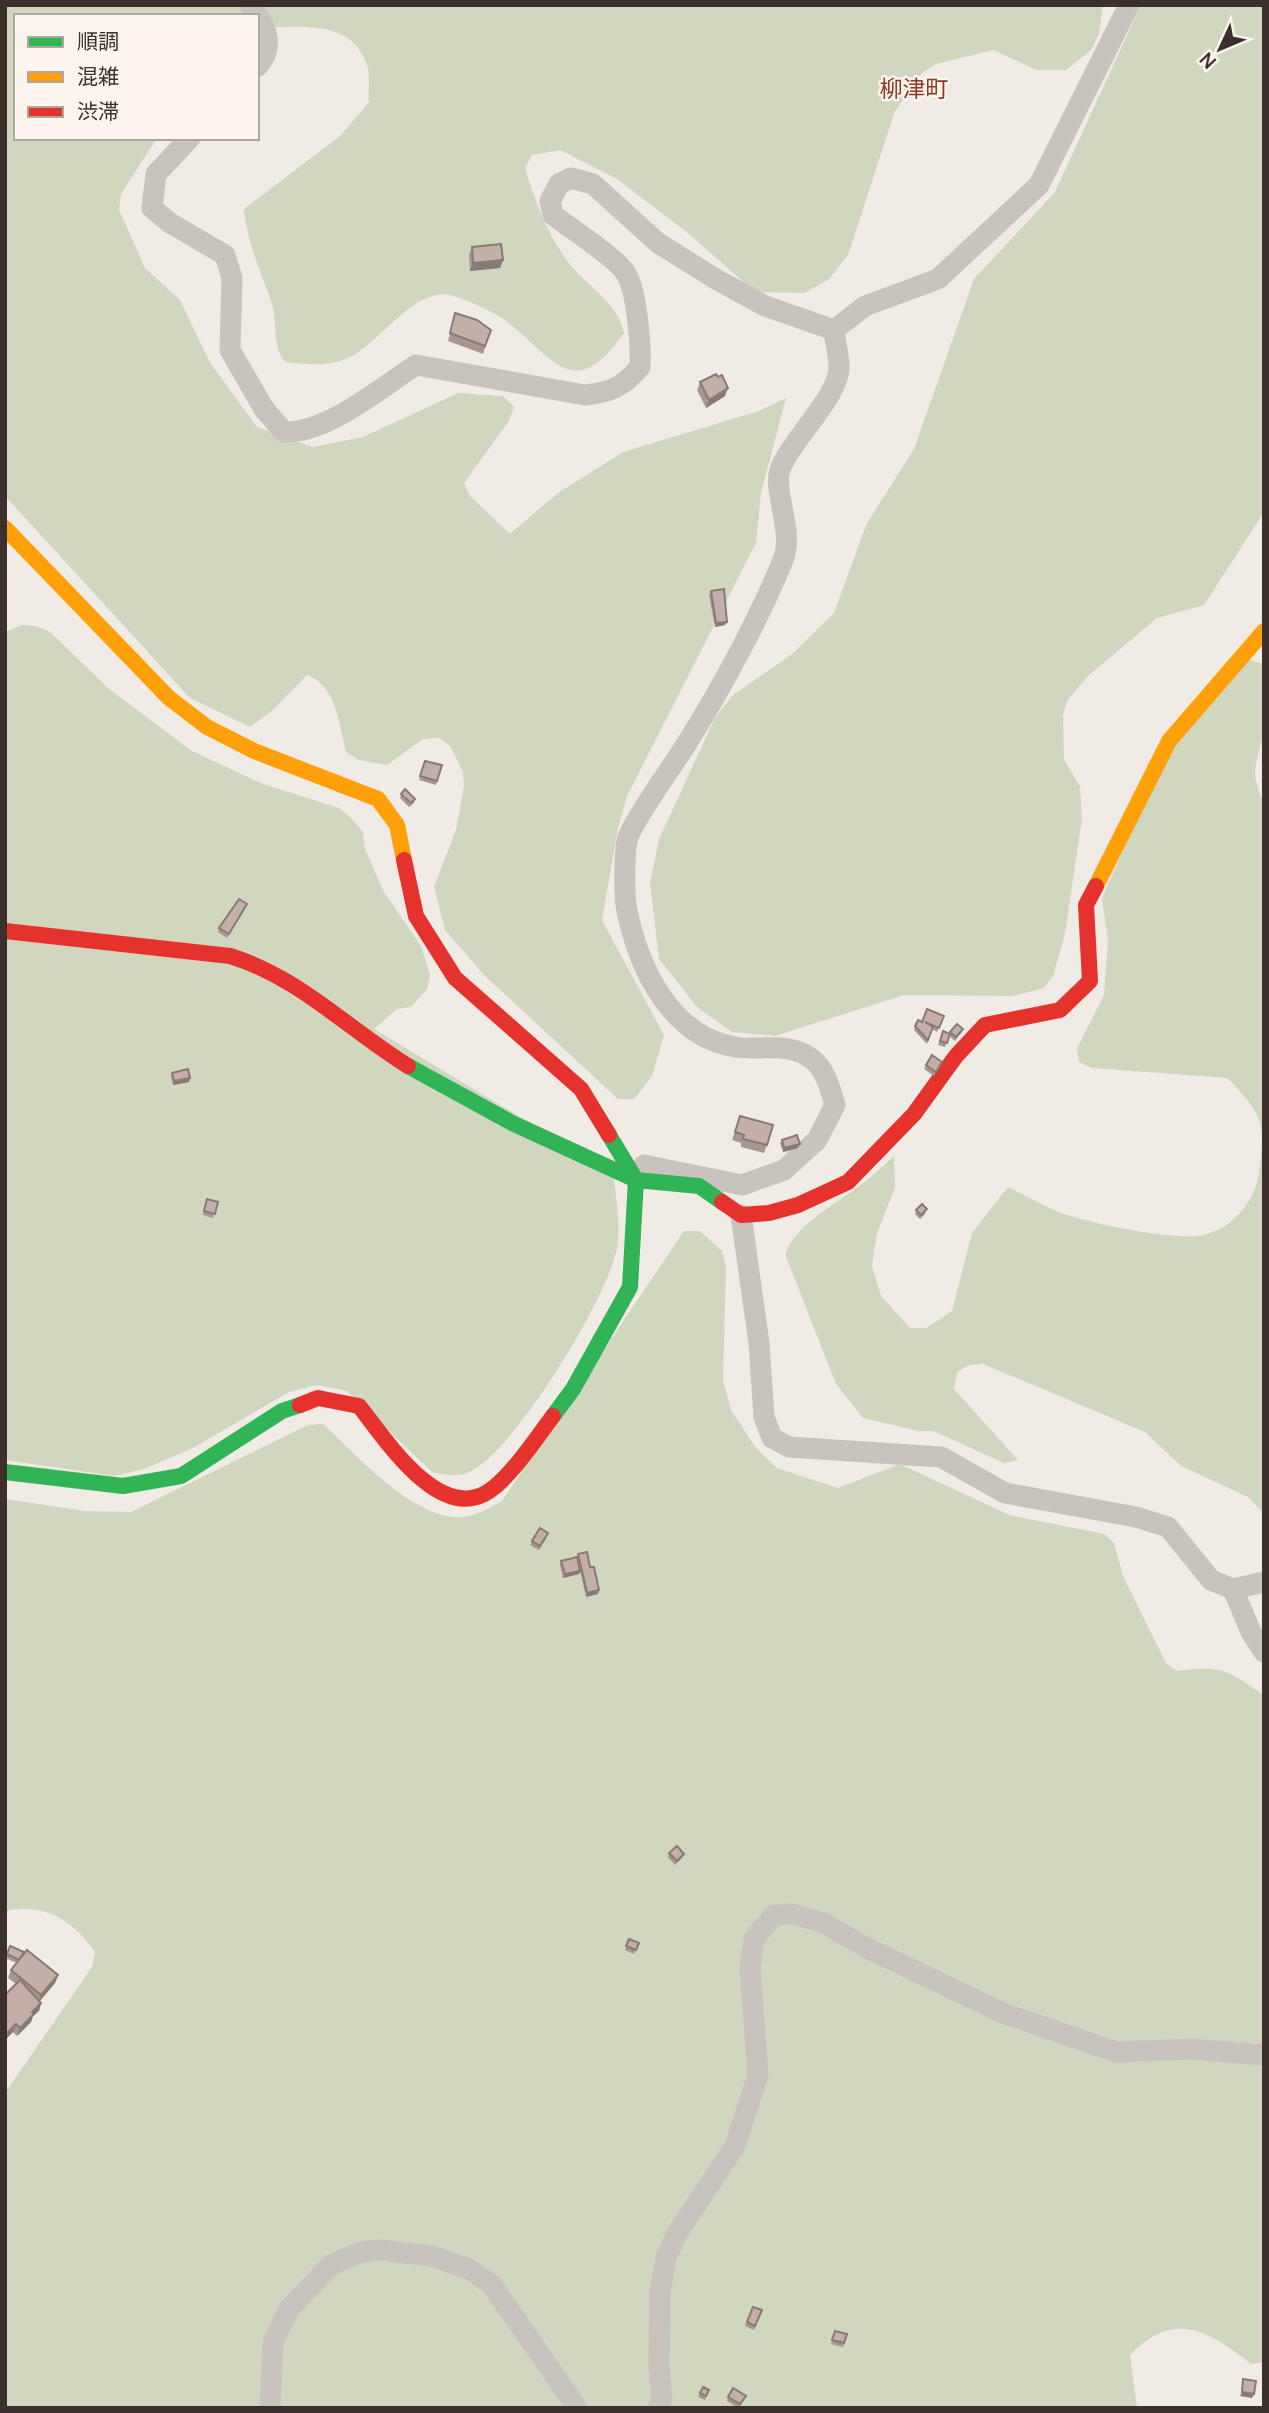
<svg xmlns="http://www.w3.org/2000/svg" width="1269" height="2413" viewBox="0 0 1269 2413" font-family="Manrope,'Noto Sans JP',sans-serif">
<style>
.green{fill:#d1d6bf}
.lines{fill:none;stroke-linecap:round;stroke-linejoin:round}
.street{stroke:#c9c3be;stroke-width:21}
.fast{stroke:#30b455;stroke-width:16}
.slow{stroke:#ff9f0a;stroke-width:16}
.jam{stroke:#e5322d;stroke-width:16}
.wall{fill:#a89690}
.shaded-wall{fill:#887a75}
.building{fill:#c3afa7;stroke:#887a75;stroke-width:2}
.labels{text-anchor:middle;stroke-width:5;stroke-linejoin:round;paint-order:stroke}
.quarter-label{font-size:23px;fill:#8c3b22;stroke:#fbf5ee}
</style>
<rect width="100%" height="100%" fill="#f0ebe5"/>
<g class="green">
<path d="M5 5H1103L1099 34 1091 50 1066 70H1036L994 50 936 64 922 73 895 111 848 255 829 279 805 293 755 292 688 233 617 179 560 150 532 155 525 168C535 202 547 233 568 262 586 286 619 303 624 333 572 407 553 355 503 319 490 310 465 299 450 295 414 287 379 344 348 358 329 367 305 364 285 362 271 343 278 324 272 304 261 271 247 243 244 209L340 136 369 102C368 92 370 78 368 68 354 20 307 27 269 27L257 16H16V138H157L121 194 119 210 145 268 180 300 209 361 257 427 313 447 363 437 458 393 503 396 514 407 509 421 464 483 470 496 510 534 558 493 623 452 759 411 786 398 761 493 756 543 627 796 618 828 602 920 664 1035 652 1076 634 1099H618L485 976 445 930 434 887 456 830 464 786 463 772 450 746 439 738 423 739 387 765 359 760 346 752C339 725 337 686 307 675L274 709 250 727 190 698 5 496Z"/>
<path d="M1141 5H1264V512L1204 605 1157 618 1087 677 1067 701 1063 715 1064 760 1080 786 1082 818 1065 934 1053 976 1044 988 1013 996 904 995 775 1036 732 1032 697 1007 659 959 650 883 659 839 715 718 733 695 791 655 834 613 866 525 914 449 974 279 1055 192Z"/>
<path d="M22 625 36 626 50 632 108 688 192 751 263 784 339 808 351 818 363 832 365 849 384 892 421 946 430 975 427 989 411 1007 397 1009 374 1029 613 1173C616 1198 621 1223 617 1248 609 1296 517 1446 473 1470 460 1478 446 1475 432 1472L347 1391 318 1385 289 1392 191 1449 144 1469 114 1476 5 1460V632Z"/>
<path d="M1249 660 1264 664C1264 686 1269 714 1263 735 1256 766 1249 772 1264 803V1514L1248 1497 1181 1466 1145 1432 983 1364 969 1365 957 1372 954 1389 1018 1460 1004 1463 933 1431H919L863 1418 836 1384 785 1254C798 1223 830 1208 856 1188 870 1179 882 1167 894 1156L895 1188 877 1233 872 1266 881 1296 910 1328H926L952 1311 972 1233 1008 1187C1025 1195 1043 1206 1061 1213 1089 1223 1180 1243 1207 1234 1235 1226 1255 1200 1259 1173 1266 1120 1263 1117 1228 1078L1092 1068 1079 1062 1077 1048 1104 995 1108 941 1102 898 1163 759Z"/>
<path d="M684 1231H700L722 1251 726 1267 723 1380 731 1410 756 1448 777 1468 838 1488 900 1464 1009 1515 1104 1534 1114 1543 1123 1576 1166 1663 1177 1671C1223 1665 1226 1670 1264 1695V2362L1251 2364C1209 2331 1174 2309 1130 2355L1137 2408H5V2093L92 1967 95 1952C72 1920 47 1903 5 1911V1499L85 1511 131 1512 308 1425 323 1424C357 1455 414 1521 463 1517 476 1516 491 1507 502 1501Z"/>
</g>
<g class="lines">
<g class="street">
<path d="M250 5C265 25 277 45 257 67"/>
<path d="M190 138 156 174 152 208 170 223 225 255 232 278 230 350 264 409 284 432C328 433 380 388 416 365L585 395C611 392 623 387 640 367 641 347 637 288 625 272 616 258 569 227 553 215L550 201 559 184 571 178 593 184 658 243 714 278 765 306 834 330"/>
<path d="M834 330 865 306 938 279 1039 185 1129 5"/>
<path d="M636 1180 644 1165 742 1185 784 1170 817 1140 835 1105C830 1089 826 1070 812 1059 790 1041 760 1051 735 1047 670 1036 639 968 627 911 624 898 624 848 628 837 639 811 671 769 687 743 721 689 759 619 783 560 795 530 771 490 781 467 793 438 839 396 839 367 839 355 835 342 834 330"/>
<path d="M741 1215 759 1343 764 1417 772 1438 789 1447 941 1457 1005 1493 1136 1517 1168 1527 1211 1580 1233 1589 1264 1582"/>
<path d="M1233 1589 1251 1632 1264 1652"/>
<path d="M270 2408 273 2342 289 2309 331 2265 361 2252 379 2250 432 2256 471 2270 492 2285 577 2408"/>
<path d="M658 2408 662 2400 659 2367 660 2293 666 2258 676 2235 735 2146 758 2075 750 1968 754 1939 774 1915 793 1914 824 1923 867 1948 1003 2013 1116 2052 1191 2049 1264 2055"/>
</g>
<g class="fast">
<path d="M408 1066 512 1123 636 1180 699 1186 722 1202"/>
<path d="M553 1416 573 1389 630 1287 636 1180 609 1135"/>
<path d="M5 1472 123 1486 181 1476 282 1411 300 1405"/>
</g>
<g class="slow">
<path d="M5 528 169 698 207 727 254 751 378 799 397 825 404 860"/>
<path d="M1096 886 1169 741 1264 631"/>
</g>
<g class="jam">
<path d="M404 860 416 916 455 978 581 1089 609 1135"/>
<path d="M5 931 230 956C299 977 348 1029 408 1066"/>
<path d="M722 1202 741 1215 769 1213 798 1205 848 1182 914 1114 956 1056 985 1025 1060 1010 1090 981 1086 905 1096 886"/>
<path d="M300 1405 318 1398 359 1406C384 1437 437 1521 486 1493 509 1480 537 1437 553 1416"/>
</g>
</g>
<g class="wall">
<path d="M472 247 503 260 500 268 470 271 469 255Z"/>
<path d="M455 313 491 330 483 354 448 341Z"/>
<path d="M718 377 725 396 706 408 697 390 700 382Z"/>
<path d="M711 591 725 625 715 627 709 595Z"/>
<path d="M425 761 442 765 436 785 419 780Z"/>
<path d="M401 794 415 799 414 803 409 807 400 798Z"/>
<path d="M247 904 227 938 218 932 219 928Z"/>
<path d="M944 1016 937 1032 932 1029 927 1044 914 1030 915 1026 922 1022Z"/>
<path d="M963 1029 961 1033 955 1041 949 1036 945 1047 938 1045 943 1031 950 1034V1032Z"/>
<path d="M942 1062 934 1076 924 1069 926 1065Z"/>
<path d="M172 1073 189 1082 173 1085 171 1076Z"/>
<path d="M740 1116 767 1145 764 1153 741 1147V1143L732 1140Z"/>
<path d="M782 1140 798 1148 783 1152 780 1143Z"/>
<path d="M218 1202 213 1218 203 1215 205 1203Z"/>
<path d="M916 1210 926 1213 920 1219 915 1214Z"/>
<path d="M547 1537 539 1550 530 1545 532 1541Z"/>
<path d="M578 1554 598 1594 586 1597 580 1571 579 1574 563 1578 560 1565 561 1561 577 1558Z"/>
<path d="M669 1853 684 1854 682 1858 675 1865 668 1857Z"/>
<path d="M629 1939 639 1943 634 1954 625 1950Z"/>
<path d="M10 1946 58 1975 55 1983 40 2001 41 2003 39 2011 33 2016 31 2022 17 2036 13 2032 5 2040V1995L16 1984 8 1978 11 1970 17 1963 5 1958Z"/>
<path d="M753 2307 762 2310 754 2330 745 2326Z"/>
<path d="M835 2331 847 2334 843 2347 831 2344Z"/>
<path d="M703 2387 708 2394 705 2400 698 2397Z"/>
<path d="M728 2397 744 2400 739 2408H738L727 2401Z"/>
</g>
<g class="shaded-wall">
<path d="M503 260 500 268 470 271 473 263Z"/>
<path d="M728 388 725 396 706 408 709 400Z"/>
<path d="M727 622 725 625 715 627 716 623Z"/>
<path d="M190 1078 189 1082 173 1085 174 1081Z"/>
<path d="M800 1144 798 1148 783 1152 784 1148Z"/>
<path d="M580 1571 579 1574 563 1578 565 1574Z"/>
<path d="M599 1590 598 1594 586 1597 587 1593Z"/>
<path d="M58 1975 55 1983 38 2003 41 1995Z"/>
<path d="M41 2003 39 2011 33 2016 31 2022 17 2036 20 2028 32 2012Z"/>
<path d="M16 2024 13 2032 5 2040V2035Z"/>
<path d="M1242 2392 1254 2394 1252 2398 1240 2396Z"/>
</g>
<g class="building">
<path d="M501 244 503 260 473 263 472 247Z"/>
<path d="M455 313 477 320 491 330 485 346 450 333Z"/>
<path d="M716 374 718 377 722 375 728 388 709 400 700 382Z"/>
<path d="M724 589 727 622 716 623 711 591Z"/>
<path d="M425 761 442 765 437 781 420 776Z"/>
<path d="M405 789 415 799 411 803 401 794Z"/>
<path d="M239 899 247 904 229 934 219 928Z"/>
<path d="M927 1009 944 1016 939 1028 925 1022 933 1027 928 1040 915 1026 918 1020 922 1022Z"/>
<path d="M957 1024 963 1029 956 1037 950 1032Z"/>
<path d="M943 1031 950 1034 947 1043 940 1041Z"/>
<path d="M932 1055 942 1062 936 1072 926 1065Z"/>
<path d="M188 1069 190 1078 174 1081 172 1073Z"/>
<path d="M740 1116 773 1125 767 1145 743 1139 744 1135 735 1132Z"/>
<path d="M797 1135 800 1144 784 1148 782 1140Z"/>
<path d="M207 1199 218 1202 215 1214 204 1211Z"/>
<path d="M922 1204 927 1209 921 1215 916 1210Z"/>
<path d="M540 1528 548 1533 540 1546 532 1541Z"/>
<path d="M587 1552 590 1567H594L599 1590 587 1593 578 1554Z"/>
<path d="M577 1557 580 1571 565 1574 561 1561Z"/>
<path d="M677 1846 684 1854 677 1861 669 1853Z"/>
<path d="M629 1939 639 1943 636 1950 626 1946Z"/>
<path d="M10 1946 24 1952 19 1960 7 1954Z"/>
<path d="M27 1950 58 1975 41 1995 11 1970Z"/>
<path d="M20 1980 41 2003 32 2012 34 2014 20 2028 16 2024 5 2035V1995Z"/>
<path d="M753 2307 762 2310 755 2326 747 2322Z"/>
<path d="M835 2331 847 2334 844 2343 832 2340Z"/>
<path d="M1243 2379 1256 2381 1254 2394 1242 2392Z"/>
<path d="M703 2387 709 2390 706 2396 700 2393Z"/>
<path d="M733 2388 746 2396 740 2404 728 2397Z"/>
</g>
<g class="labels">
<g class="quarter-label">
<text x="914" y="97">柳津町</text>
</g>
</g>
<rect width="1269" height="2413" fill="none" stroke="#3b302b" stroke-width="14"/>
<rect x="14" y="14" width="245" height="126" fill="#fbf5ee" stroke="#aea6a0" stroke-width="2"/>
<rect x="28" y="37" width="35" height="10" fill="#30b455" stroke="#aea6a0" stroke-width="2"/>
<text x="77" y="49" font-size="21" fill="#3b302b">順調</text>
<rect x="28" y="72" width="35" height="10" fill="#ff9f0a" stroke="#aea6a0" stroke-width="2"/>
<text x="77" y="84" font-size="21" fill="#3b302b">混雑</text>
<rect x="28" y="107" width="35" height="10" fill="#e5322d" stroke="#aea6a0" stroke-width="2"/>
<text x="77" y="119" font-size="21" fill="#3b302b">渋滞</text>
<g transform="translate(1220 49) rotate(226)" stroke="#fbf5ee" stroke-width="5" paint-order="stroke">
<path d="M0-5L12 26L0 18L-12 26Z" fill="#3b302b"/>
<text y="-10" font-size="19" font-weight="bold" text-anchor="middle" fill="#3b302b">N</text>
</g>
</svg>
